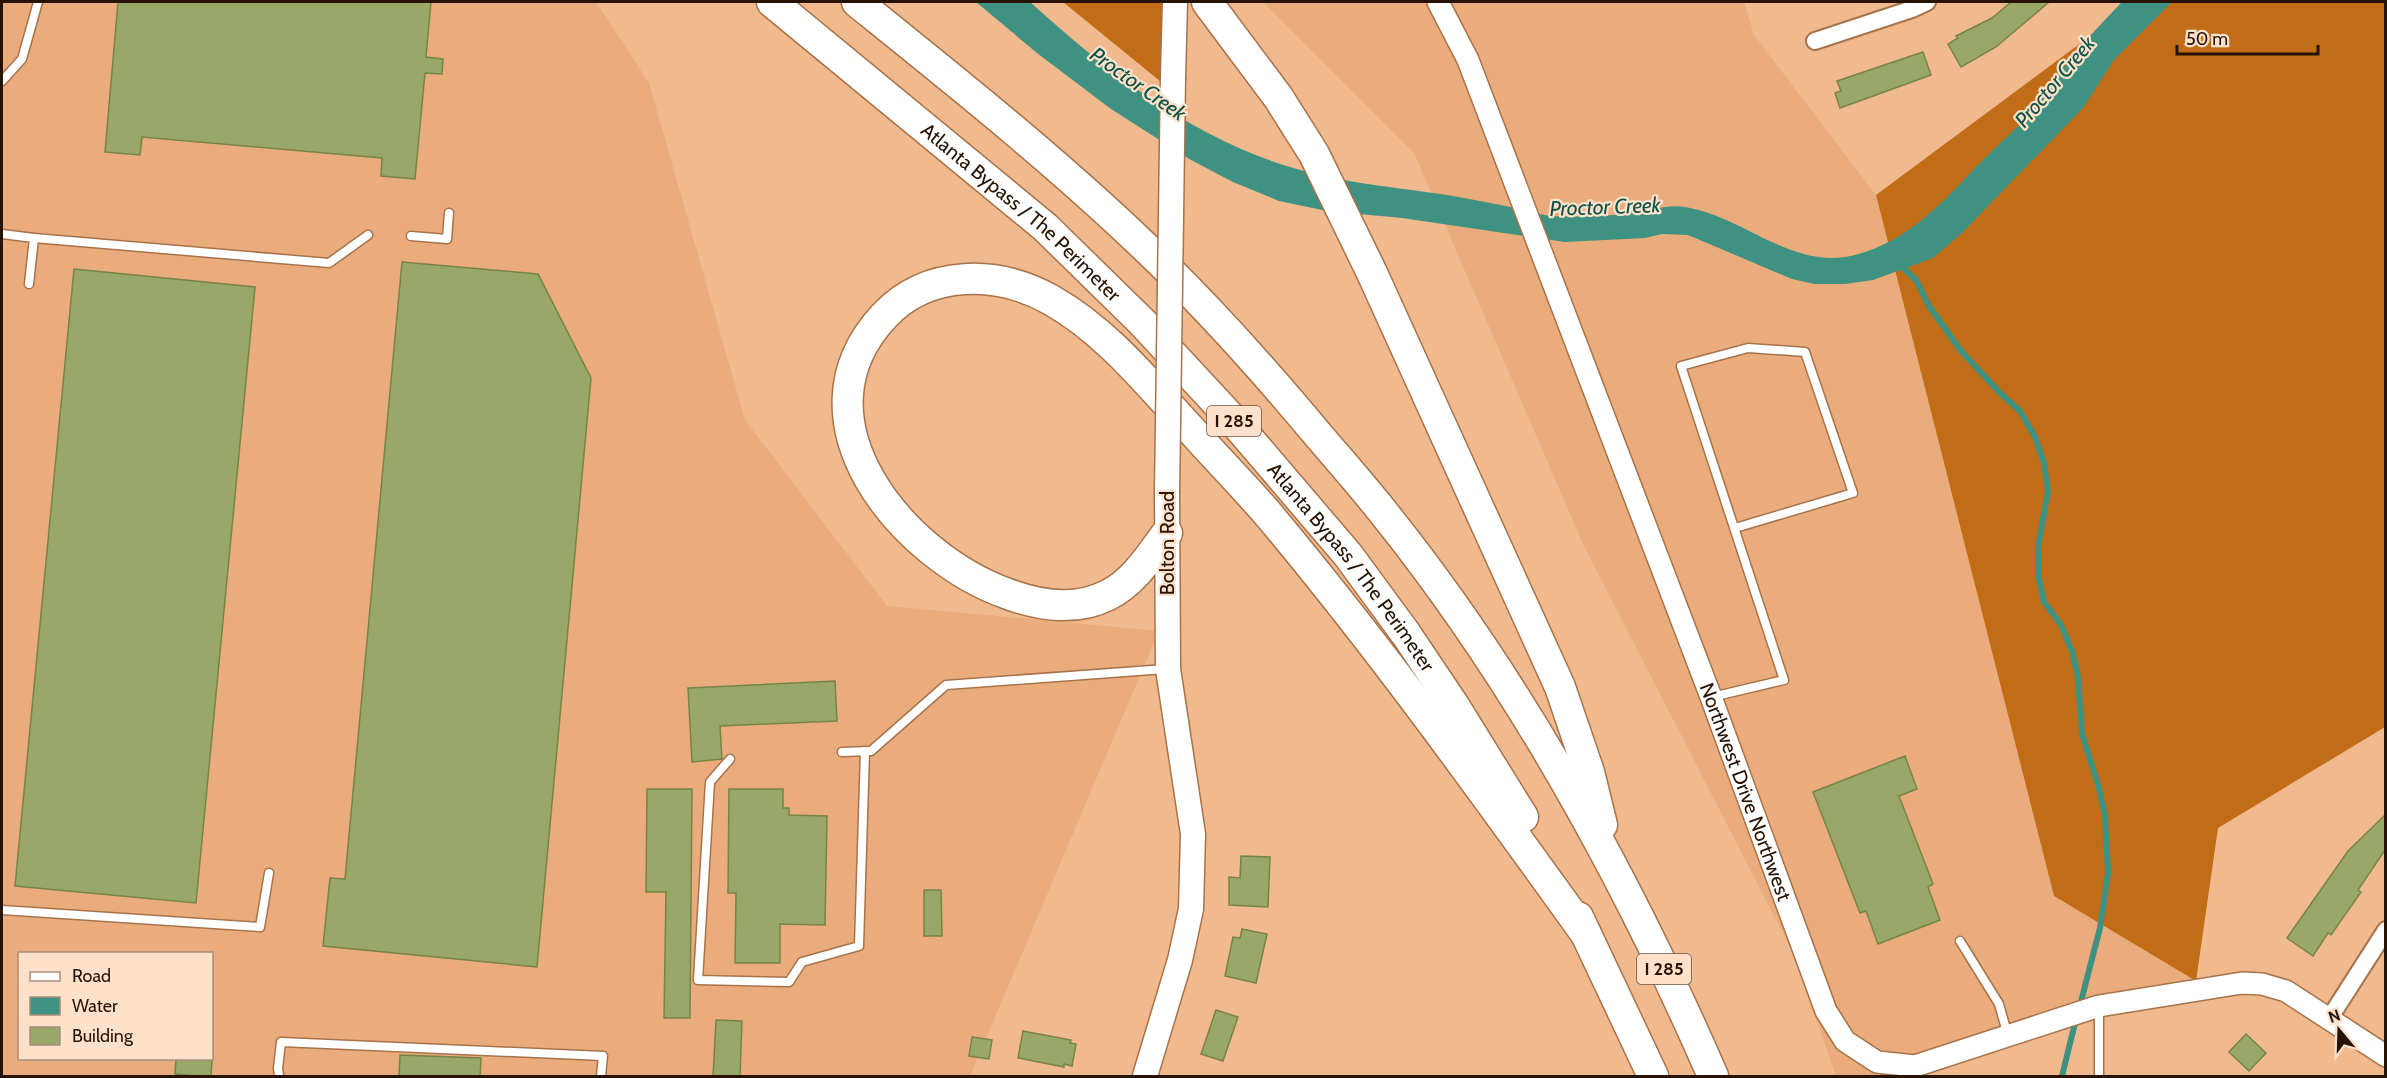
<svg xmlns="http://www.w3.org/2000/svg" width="2387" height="1078" viewBox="0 0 2387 1078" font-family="Cabin,sans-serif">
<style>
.built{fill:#eaac7c;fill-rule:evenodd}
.forest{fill:#c16c16}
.water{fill:#3f9181}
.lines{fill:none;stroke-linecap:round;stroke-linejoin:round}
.stream{stroke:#3f9181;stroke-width:6}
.building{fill:#99a768;stroke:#778446;stroke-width:1.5}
.service-casing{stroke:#a7734a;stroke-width:11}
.minor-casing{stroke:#a7734a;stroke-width:20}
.tertiary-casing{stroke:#a7734a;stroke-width:24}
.secondary-casing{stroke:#a7734a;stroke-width:27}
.motorway-casing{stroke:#a7734a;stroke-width:33}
.service{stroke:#fff;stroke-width:8}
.minor{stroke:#fff;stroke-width:16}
.tertiary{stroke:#fff;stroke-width:21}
.secondary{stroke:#fff;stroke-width:24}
.motorway{stroke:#fff;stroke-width:30}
.secondary-bridge-casing{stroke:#a7734a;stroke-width:27;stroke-linecap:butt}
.secondary-bridge{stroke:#fff;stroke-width:24}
.labels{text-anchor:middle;stroke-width:4.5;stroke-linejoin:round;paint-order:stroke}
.shield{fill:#fee1cb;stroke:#68513f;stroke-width:1.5}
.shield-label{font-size:18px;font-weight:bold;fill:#271303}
.street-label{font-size:20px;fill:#271303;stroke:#fee1cb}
.water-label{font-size:21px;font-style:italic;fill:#0a5145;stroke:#fee1cb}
</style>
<rect width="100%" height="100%" fill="#f1b98e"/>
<g class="built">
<path d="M2 2H596L649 83 745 420 887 606 1159 631 970 1076H2ZM20 954H212V1058H20Z"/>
<path d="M1263 2H1744L1754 35 1876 195 2054 896 2196 981 1894 1076H1836L1793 953 1583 544 1414 153Z"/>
</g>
<g class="forest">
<path d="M1063 2H1178L1182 99Z"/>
<path d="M2136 2H2385V727L2218 828 2196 981 2054 896 1876 195Z"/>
</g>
<path class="water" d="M976 2H1030C1106 71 1191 137 1290 167 1340 183 1395 187 1447 195 1470 199 1492 203 1515 208 1527 210 1540 215 1553 216 1573 217 1615 216 1635 213 1652 210 1668 204 1685 207 1747 217 1793 273 1859 254 1908 240 1942 203 1975 168 1992 150 2012 133 2029 115 2040 104 2046 90 2055 79 2075 51 2099 26 2122 2H2172L2114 60 2083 108 1962 233 1933 258 1873 280 1845 284H1814L1792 279 1688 235 1662 234 1645 238 1565 242 1402 218 1327 211 1279 201 1233 182 1191 160 1111 109 1037 53Z"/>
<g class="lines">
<g class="stream">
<path d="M1900 265 1916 280 1929 306 1961 351 2000 393 2020 411 2035 437 2044 463 2048 491 2038 547V575L2044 602 2061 625 2072 651 2078 677 2082 734 2099 788 2105 816 2108 873 2100 928 2079 1009"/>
<path d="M2062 1076 2076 1019"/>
</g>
</g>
<g class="building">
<path d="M118 2H431L426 57 443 59 442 74 425 73 415 179 381 176 382 158 142 137 140 155 105 152Z"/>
<path d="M2011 2H2049L1996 47 1961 67 1948 44 1958 38 1956 36 1992 18Z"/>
<path d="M1923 52 1931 75 1840 108 1835 93 1841 91 1837 81Z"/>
<path d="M402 262 538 274 591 378 537 967 323 946 330 878 345 879Z"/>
<path d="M74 269 255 287 196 903 15 886Z"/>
<path d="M835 681 837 721 720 726 722 759 692 762 688 688Z"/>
<path d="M1905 756 1917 789 1899 796 1933 884 1928 887 1940 920 1878 944 1866 911 1860 913 1813 792Z"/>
<path d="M647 789H692L690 1018H664L666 892H646Z"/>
<path d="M729 789H783V808H789V815L827 816 825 925 780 924V963H735L736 893H728Z"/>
<path d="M2385 815V850L2358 890 2361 892 2331 935 2328 933 2313 956 2287 938 2348 851Z"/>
<path d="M1241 856 1270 857 1268 907 1229 905V877L1240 878Z"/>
<path d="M924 890H941L942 936H924Z"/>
<path d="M1242 929 1267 934 1256 983 1225 976 1233 937 1240 938Z"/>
<path d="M1216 1010 1238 1017 1223 1061 1201 1054Z"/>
<path d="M716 1020 742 1021 740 1077H713Z"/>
<path d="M1023 1031 1071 1040 1070 1043 1076 1044 1072 1066 1064 1064V1067L1018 1058Z"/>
<path d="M2246 1034 2266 1053 2249 1071 2229 1052Z"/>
<path d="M972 1037 992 1040 989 1059 969 1056Z"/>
<path d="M400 1055 481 1058 480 1077H399Z"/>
<path d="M176 1059H212L211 1077 175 1074Z"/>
</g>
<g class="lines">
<g class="service-casing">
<g id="service">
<path d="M2 81 22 59 38 2"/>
<path d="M2 234 34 238 29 284"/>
<path d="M411 236 447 239 449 213"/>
<path d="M34 238 329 263 368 235"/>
<path d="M1712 697 1784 680 1681 366 1748 348 1805 352 1853 493 1735 528"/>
<path d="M842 752 871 751 946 685 1165 669"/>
<path d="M730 759 710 782 698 980 789 982 802 962 859 946 865 751"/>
<path d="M2 910 260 927 269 873"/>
<path d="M1960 941 1999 1004 2008 1036"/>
<path d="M2099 1007V1076"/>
<path d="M279 1076 278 1068 281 1042 603 1056 601 1076"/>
</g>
</g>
<g class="minor-casing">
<g id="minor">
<path d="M1815 41 1912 9 1927 2"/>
<path d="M2329 1019 2386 930"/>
</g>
</g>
<g class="tertiary-casing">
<g id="tertiary">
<path id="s1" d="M1438 2 1468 60 1711 697 1826 1011 1845 1041 1877 1062 1915 1066 2099 1006 2242 983 2262 984 2286 991 2386 1056"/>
</g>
</g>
<g class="secondary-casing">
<g id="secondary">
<path d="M1173 77 1175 2"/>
<path d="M1145 1076 1180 960 1191 909 1193 834 1168 669 1167 493"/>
</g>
</g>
<g class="motorway-casing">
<g id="motorway">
<path id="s2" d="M772 2 1045 227 1142 322 1231 418 1348 555 1406 634 1453 704 1523 817"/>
<path d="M857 2C955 81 1053 159 1144 246 1207 306 1264 370 1319 436 1342 463 1365 489 1387 517 1522 686 1627 879 1713 1076"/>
<path d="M1207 2 1278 97 1314 154 1372 273 1560 687 1589 772 1602 825"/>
<path d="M1167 533C1150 556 1134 582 1108 595 1077 611 1040 606 1008 594 903 557 787 420 884 316 928 269 998 270 1051 300 1108 332 1150 386 1194 433 1220 462 1248 490 1273 520 1384 653 1485 794 1586 934"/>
<path d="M1578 917 1653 1076"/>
</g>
</g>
<use href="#service" class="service"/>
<use href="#minor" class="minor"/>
<use href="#tertiary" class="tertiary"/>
<use href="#secondary" class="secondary"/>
<use href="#motorway" class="motorway"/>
<g class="secondary-bridge-casing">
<path id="secondary-bridge" d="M1167 493 1173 77"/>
</g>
<use href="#secondary-bridge" class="secondary-bridge"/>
</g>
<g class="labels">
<g class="shield">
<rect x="1207" y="406" width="54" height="30" rx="4.5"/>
<rect x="1637" y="954" width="54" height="30" rx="4.5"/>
</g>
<g class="shield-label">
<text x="1234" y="427">I 285</text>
<text x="1664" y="975">I 285</text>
</g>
<g class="street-label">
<text dy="7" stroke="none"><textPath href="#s2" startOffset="326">Atlanta Bypass / The Perimeter</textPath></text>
<text transform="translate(1167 543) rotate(-90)" y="7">Bolton Road</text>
<text dy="7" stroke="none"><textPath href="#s2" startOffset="812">Atlanta Bypass / The Perimeter</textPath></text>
<text dy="7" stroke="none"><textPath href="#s1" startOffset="848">Northwest Drive Northwest</textPath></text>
</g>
<g class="water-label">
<text transform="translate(2055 82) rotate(-50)" y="7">Proctor Creek</text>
<text transform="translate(1138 84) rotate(35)" y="7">Proctor Creek</text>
<text transform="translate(1605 207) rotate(-2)" y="7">Proctor Creek</text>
</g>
</g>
<rect width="2387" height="1078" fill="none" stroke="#271303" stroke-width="6"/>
<rect x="18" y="952" width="195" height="108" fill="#fee1cb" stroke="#a88f7b" stroke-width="1.5"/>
<rect x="30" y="972" width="30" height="9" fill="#ffffff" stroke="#a88f7b" stroke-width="1.5"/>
<text x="72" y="982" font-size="18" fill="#271303">Road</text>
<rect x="30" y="997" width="30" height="18" fill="#3f9181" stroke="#a88f7b" stroke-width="1.5"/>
<text x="72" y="1012" font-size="18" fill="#271303">Water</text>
<rect x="30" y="1027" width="30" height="18" fill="#99a768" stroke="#a88f7b" stroke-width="1.5"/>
<text x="72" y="1042" font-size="18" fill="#271303">Building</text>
<g transform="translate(2339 1030) rotate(341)" stroke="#fee1cb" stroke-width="4.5" paint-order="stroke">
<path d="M0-4.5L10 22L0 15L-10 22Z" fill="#271303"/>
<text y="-9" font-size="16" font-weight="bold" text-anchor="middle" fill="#271303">N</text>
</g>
<path d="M2177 45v9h141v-9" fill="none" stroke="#271303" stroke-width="3"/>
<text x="2186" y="45" font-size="18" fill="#271303" stroke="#fee1cb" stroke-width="4.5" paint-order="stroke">50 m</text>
</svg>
